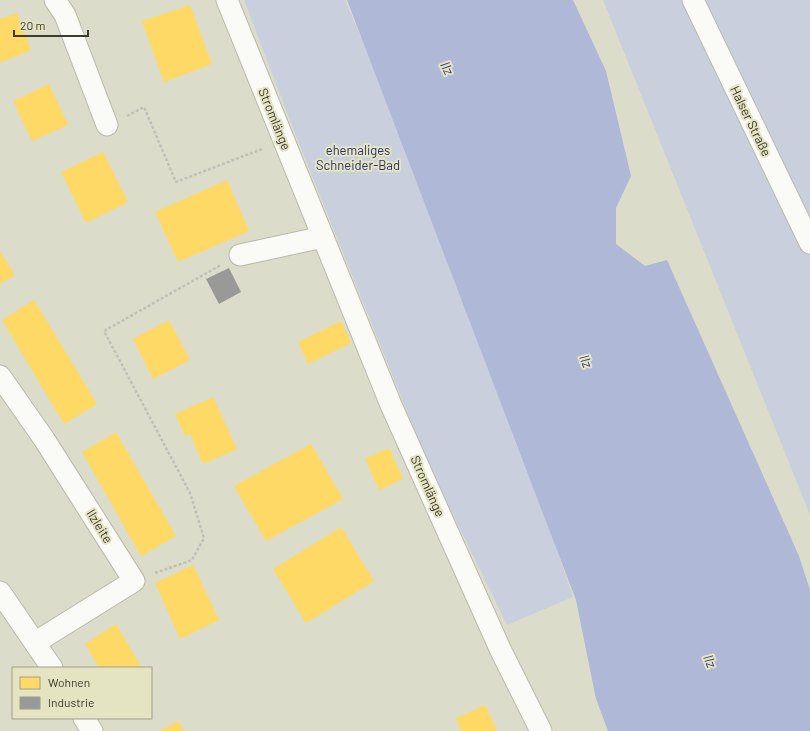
<svg xmlns="http://www.w3.org/2000/svg" width="810" height="731" viewBox="0 0 810 731" font-family="Barlow,sans-serif">
<style>
.green{fill:#cacfde}
.water{fill:#afb8d7}
.homes{fill:#ffd966}
.industry{fill:#999}
.lines{fill:none;stroke-linecap:round;stroke-linejoin:round}
.street-casing{stroke:#b9b9aa;stroke-width:23}
.path{stroke:#c0c0ba;stroke-width:2.5;stroke-dasharray:3 2;stroke-linecap:butt}
.street{stroke:#fafaf7;stroke-width:21}
.labels{text-anchor:middle;stroke-width:4;stroke-linejoin:round;paint-order:stroke}
.street-label{font-size:13px;fill:#3b3b2e;stroke:#e4e3c2}
.park-label{font-size:13px;fill:#2c3271;stroke:#e4e3c2}
.water-label{font-size:14px;font-style:italic;fill:#373f7f;stroke:#e4e3c2}
</style>
<rect width="100%" height="100%" fill="#dcdcca"/>
<g class="green">
<path d="M244 0H345L406 142 493 363 573 597 507 625 429 466 296 136Z"/>
<path d="M603 0H810V515Z"/>
</g>
<path class="water" d="M347 0H573L606 71 631 176 616 208V244L645 266 667 260 799 556 810 590V731H608L596 699 576 600Z"/>
<g class="homes">
<path d="M190 5 212 64 164 82 142 21Z"/>
<path d="M17 13 31 50 0 63V19Z"/>
<path d="M49 84 68 125 32 141 13 101Z"/>
<path d="M103 152 128 202 86 223 61 172Z"/>
<path d="M227 180 249 231 178 262 155 212Z"/>
<path d="M0 251 15 275 0 284Z"/>
<path d="M34 300 97 404 64 424 2 320Z"/>
<path d="M169 320 190 360 153 379 133 339Z"/>
<path d="M341 321 351 343 308 364 298 342Z"/>
<path d="M213 397 237 449 203 464 190 434 185 436 175 414Z"/>
<path d="M116 432 176 536 141 556 82 452Z"/>
<path d="M311 444 343 499 266 541 234 486Z"/>
<path d="M389 448 403 479 379 490 365 459Z"/>
<path d="M341 527 374 581 306 623 273 569Z"/>
<path d="M193 565 219 620 180 639 155 583Z"/>
<path d="M116 624 142 668H99L85 644Z"/>
<path d="M485 705 497 731H461L456 718Z"/>
<path d="M178 721 184 731H160Z"/>
</g>
<path class="industry" d="M229 268 241 292 219 304 206 279Z"/>
<g class="lines">
<g class="street-casing">
<g id="street">
<path d="M55 0 65 15 107 125"/>
<path d="M227 0 391 405 501 651 541 731"/>
<path d="M693 0 810 243"/>
<path d="M240 255 323 237"/>
<path d="M0 376 44 439 134 581 36 642"/>
<path d="M0 592 52 668"/>
<path d="M84 718 92 731"/>
</g>
</g>
<g class="path">
<path d="M127 116 144 107 176 182 262 149"/>
<path d="M155 573 192 560 204 538 190 493 104 331 221 265"/>
</g>
<use href="#street" class="street"/>
</g>
<g class="labels">
<g class="street-label">
<text transform="translate(275 119) rotate(68)" y="5">Stromlänge</text>
<text transform="translate(751 121) rotate(64)" y="5">Halser Straße</text>
<text transform="translate(428 486) rotate(66)" y="5">Stromlänge</text>
<text transform="translate(100 526) rotate(58)" y="5">Ilzleite</text>
</g>
<g class="park-label">
<text x="358" y="155">ehemaliges<tspan x="358" dy="15">Schneider-Bad</tspan></text>
</g>
<g class="water-label">
<text transform="translate(447 68) rotate(64)" y="5">Ilz</text>
<text transform="translate(586 361) rotate(68)" y="5">Ilz</text>
<text transform="translate(710 661) rotate(68)" y="5">Ilz</text>
</g>
</g>
<rect x="12" y="667" width="140" height="52" fill="#e4e3c2" stroke="#a0a087"/>
<rect x="20" y="677" width="20" height="12" fill="#ffd966" stroke="#a0a087"/>
<text x="48" y="687" font-size="12" fill="#3b3b2e">Wohnen</text>
<rect x="20" y="697" width="20" height="12" fill="#999999" stroke="#a0a087"/>
<text x="48" y="707" font-size="12" fill="#3b3b2e">Industrie</text>
<path d="M14 30v6h74v-6" fill="none" stroke="#3b3b2e" stroke-width="2"/>
<text x="20" y="30" font-size="12" fill="#3b3b2e" stroke="#e4e3c2" stroke-width="3" paint-order="stroke">20 m</text>
</svg>
